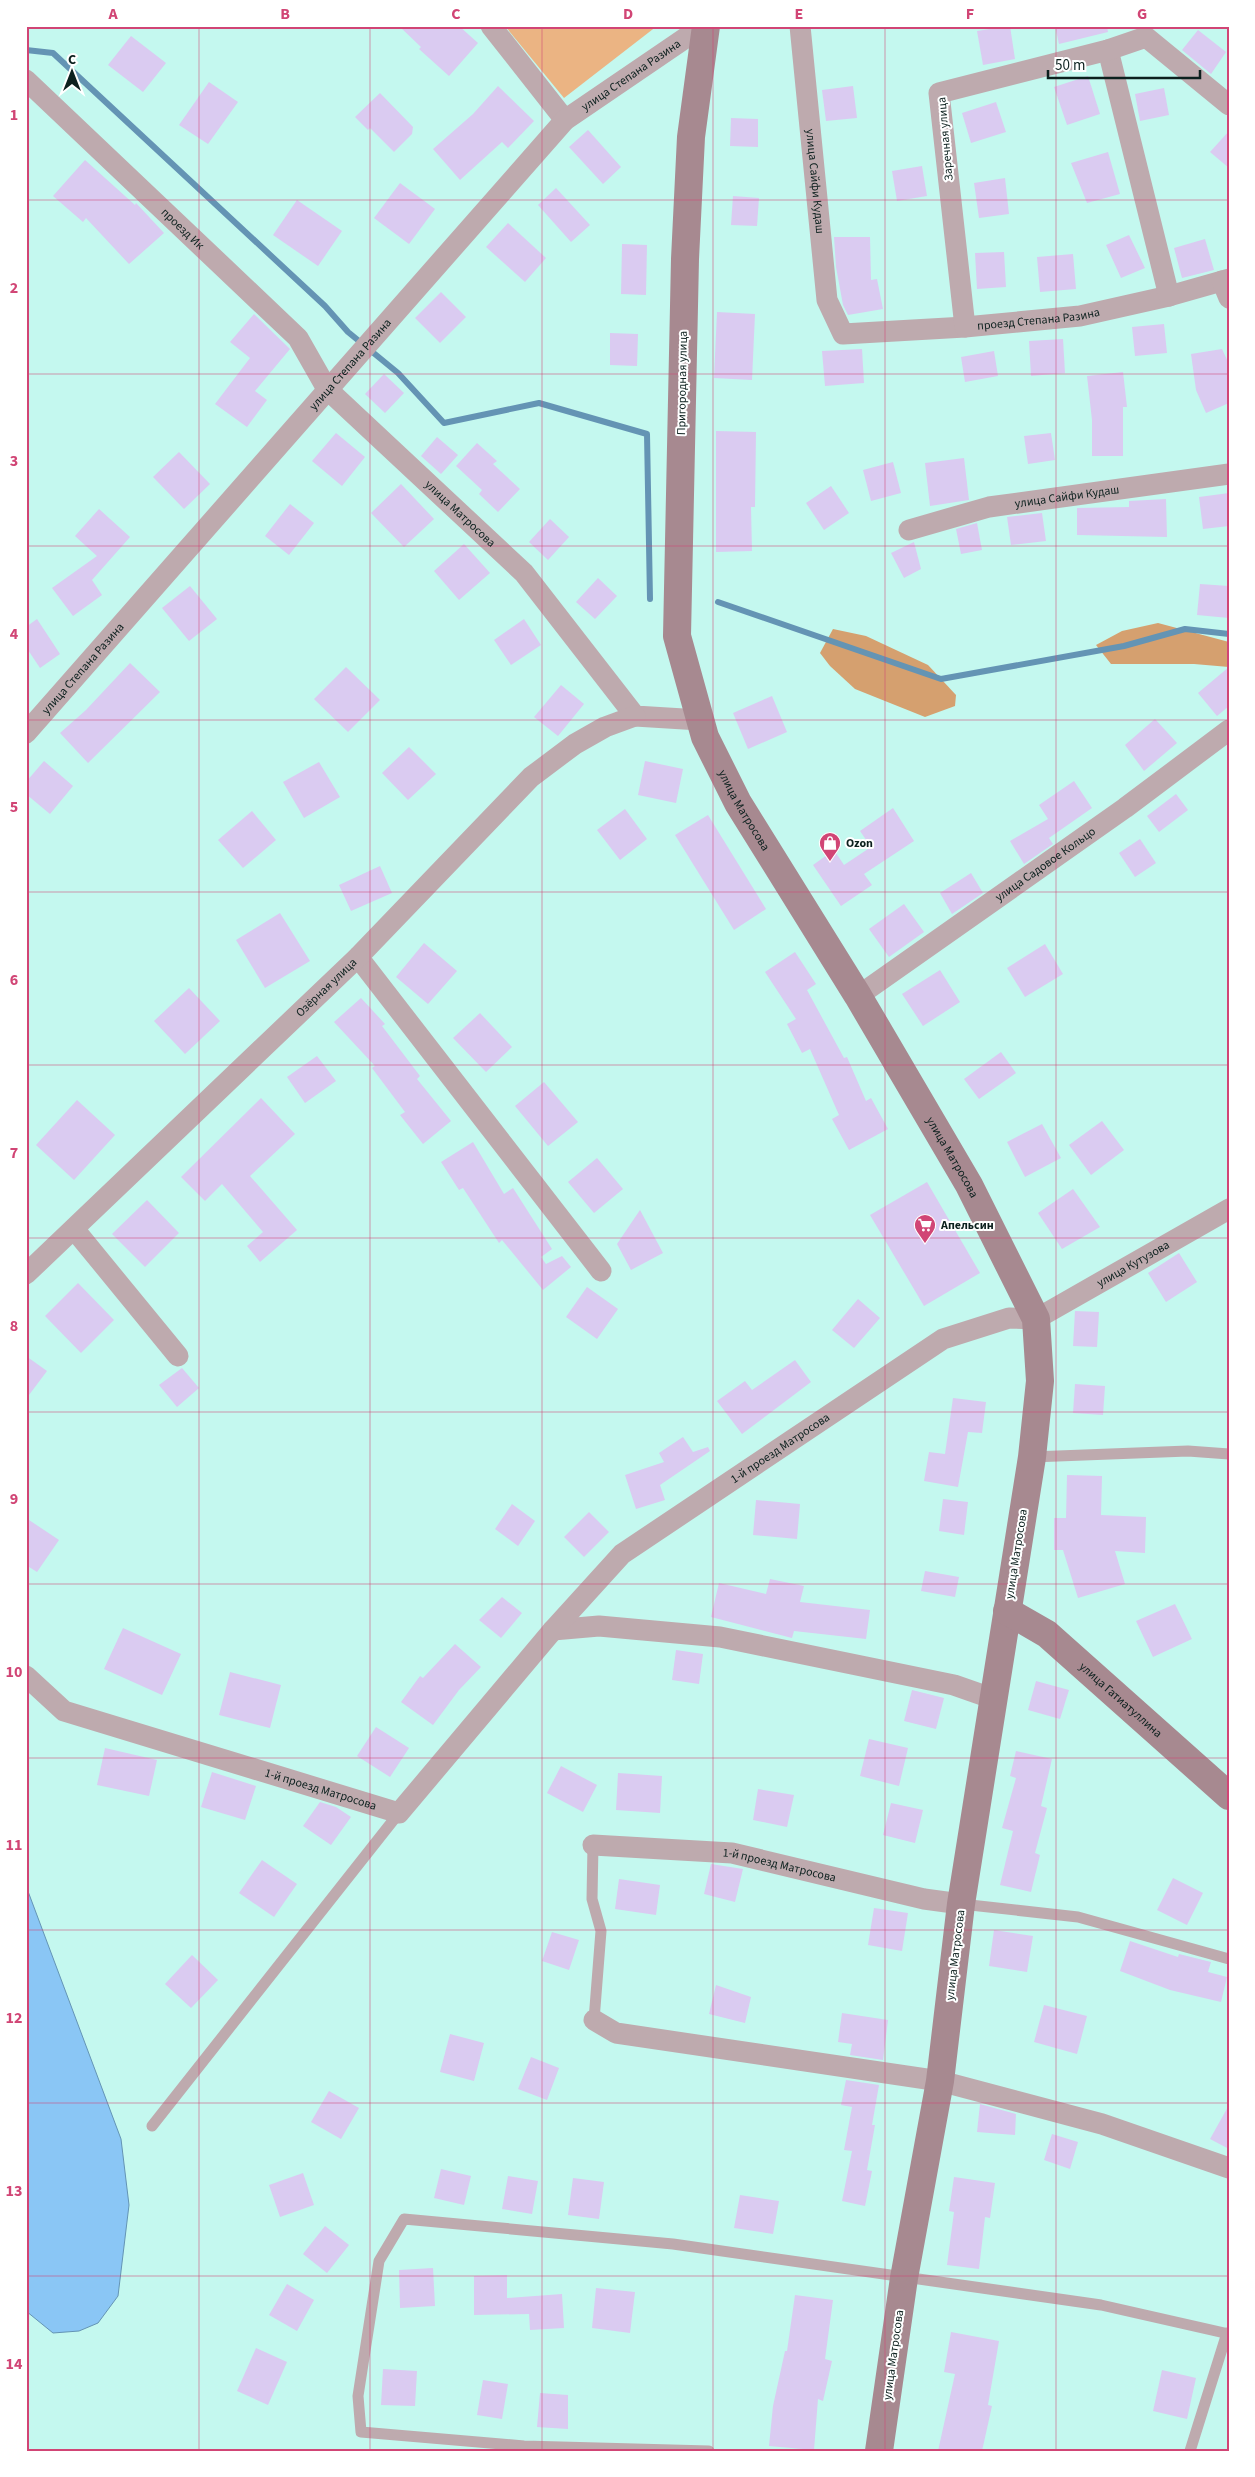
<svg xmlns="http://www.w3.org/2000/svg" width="1255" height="2477" viewBox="0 0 1255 2477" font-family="'Source Sans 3',sans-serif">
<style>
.green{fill:#ebb483}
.forest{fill:#d5a06f}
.water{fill:#8ac6f5;stroke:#6494b4}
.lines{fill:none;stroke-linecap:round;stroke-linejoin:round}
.stream{stroke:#6494b4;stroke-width:6}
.building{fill:#dacbf1}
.lane{stroke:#beaaae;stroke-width:11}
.street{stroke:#beaaae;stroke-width:21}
.secondary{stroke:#a78990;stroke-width:28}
.grid{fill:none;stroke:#d14575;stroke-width:1;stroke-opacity:0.55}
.labels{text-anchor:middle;stroke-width:4;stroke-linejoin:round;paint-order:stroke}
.street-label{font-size:12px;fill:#0c201e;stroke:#fff}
.poi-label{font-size:12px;font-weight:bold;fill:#0c201e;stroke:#fff;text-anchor:start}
.neatline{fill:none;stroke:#d14575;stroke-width:2}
.grid-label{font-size:16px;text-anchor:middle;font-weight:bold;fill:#d14575}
</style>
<rect width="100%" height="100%" fill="#c4f8ef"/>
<path class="green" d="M505 26H657L564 98Z"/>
<g class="forest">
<path d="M1158 623 1229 642V667L1194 664H1111L1096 645 1122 631Z"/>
<path d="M833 629 866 636 928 665 956 695 955 706 925 717 855 689 830 666 820 653Z"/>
</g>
<path class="water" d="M26 1886 121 2139 129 2205 118 2296 98 2323 79 2331 53 2333 26 2311Z"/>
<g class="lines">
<g class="stream">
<path d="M26 50 53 53 325 306 348 332 398 373 444 423 539 403 647 434 650 599"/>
<path d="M718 602 941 679 1124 646 1185 629 1229 634"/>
</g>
</g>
<g class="building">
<path d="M399 26H459L478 43 449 76 419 49 421 47Z"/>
<path d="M1010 26 1015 59 983 65 977 31Z"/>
<path d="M1055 26H1107L1108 32 1059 44Z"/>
<path d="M1198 30 1226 52 1211 74 1182 50Z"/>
<path d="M131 36 166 63 143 92 108 65Z"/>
<path d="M1088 76 1100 114 1067 125 1054 87Z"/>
<path d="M209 82 238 102 208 144 179 125Z"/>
<path d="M498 86 534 121 508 148 502 142 460 180 433 149 473 114Z"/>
<path d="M853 86 857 118 826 121 822 90Z"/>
<path d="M1164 88 1169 115 1140 121 1135 94Z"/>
<path d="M380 93 413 127 412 134 394 152 370 128 368 130 355 117Z"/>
<path d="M996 102 1006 132 971 143 962 113Z"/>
<path d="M731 118 758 119V147L730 146Z"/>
<path d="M588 130 621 167 603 184 569 147Z"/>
<path d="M1229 131V168L1210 152Z"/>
<path d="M1108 152 1120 194 1087 203 1071 163Z"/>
<path d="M85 160 135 205 136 203 164 233 129 264 86 218 83 222 53 196Z"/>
<path d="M922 166 927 196 897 201 892 171Z"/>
<path d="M1005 178 1009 214 979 218 974 183Z"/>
<path d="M400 183 435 209 409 244 374 218Z"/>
<path d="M556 188 590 225 571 242 538 205Z"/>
<path d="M733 196 759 198 757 226 731 225Z"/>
<path d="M297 200 342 231 318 266 273 235Z"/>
<path d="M508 223 546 258 525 282 486 247Z"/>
<path d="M1129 235 1145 268 1121 278 1106 245Z"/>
<path d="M834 237H870L871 280 877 279 883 309 848 315 843 305 836 267Z"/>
<path d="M1205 239 1214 270 1182 278 1174 248Z"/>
<path d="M622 244 647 245 646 295 621 294Z"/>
<path d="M1004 252 1006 287 977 289 975 253Z"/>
<path d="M1073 254 1076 289 1040 292 1037 257Z"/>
<path d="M441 292 466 317 440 343 415 318Z"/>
<path d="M717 312 755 314 752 380 714 378Z"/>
<path d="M254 314 290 349 255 391 267 400 247 427 215 404 250 358 230 342Z"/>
<path d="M1164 324 1167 353 1135 356 1132 327Z"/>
<path d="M610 333 638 334 637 366 610 365Z"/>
<path d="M1063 339 1065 373 1031 376 1029 341Z"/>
<path d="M862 349 864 383 825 386 822 351Z"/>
<path d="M1222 349 1229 364V403L1206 413 1196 390 1191 354Z"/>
<path d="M994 351 998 376 965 382 961 357Z"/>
<path d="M1123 372 1127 407H1123V456H1092V420L1087 376Z"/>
<path d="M384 374 404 393 385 413 365 394Z"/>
<path d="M716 431 756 432 755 507H751L752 551 716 552Z"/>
<path d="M336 433 365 457 342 486 312 461Z"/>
<path d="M1051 433 1055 460 1028 464 1024 436Z"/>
<path d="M437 437 458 455 441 474 421 456Z"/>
<path d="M477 443 497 461 493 464 520 489 498 512 479 494 482 490 456 466Z"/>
<path d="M179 452 210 484 184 509 153 477Z"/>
<path d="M964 458 969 500 930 506 925 463Z"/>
<path d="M893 462 901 493 871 501 863 470Z"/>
<path d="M401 484 434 519 404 547 371 513Z"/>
<path d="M831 486 849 513 824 530 806 503Z"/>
<path d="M1229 493V526L1203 529 1199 497Z"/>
<path d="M1166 499 1167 537 1077 535V508L1129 507V501Z"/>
<path d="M290 504 314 523 289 555 265 536Z"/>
<path d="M99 509 130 537 92 580 102 595 73 616 52 588 97 556 75 536Z"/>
<path d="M1042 513 1046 541 1011 545 1007 517Z"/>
<path d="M550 519 569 537 548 560 529 542Z"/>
<path d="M977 523 982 550 961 554 956 529Z"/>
<path d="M914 542 921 569 904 578 891 553Z"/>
<path d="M464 544 490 573 459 600 434 571Z"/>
<path d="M598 578 617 596 595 619 576 602Z"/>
<path d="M1200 584 1229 586V618L1197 615Z"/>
<path d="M190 586 217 619 189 641 162 608Z"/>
<path d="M37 619 60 654 40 668 26 647V627Z"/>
<path d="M524 619 541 645 511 665 494 640Z"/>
<path d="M130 663 160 692 88 763 60 733 86 710Z"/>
<path d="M346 667 380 700 348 732 314 699Z"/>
<path d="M1229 667V706L1217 716 1198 693Z"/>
<path d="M561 685 584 704 558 736 534 717Z"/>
<path d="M772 696 787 732 748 749 733 713Z"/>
<path d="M1155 719 1177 743 1144 771 1125 745Z"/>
<path d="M409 747 436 774 408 800 382 773Z"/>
<path d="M44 761 73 786 50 814 26 794V782Z"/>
<path d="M645 761 683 769 676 803 638 795Z"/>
<path d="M319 762 340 797 304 818 283 782Z"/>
<path d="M1074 781 1092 808 1049 838 1053 844 1024 864 1010 841 1048 819 1039 805Z"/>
<path d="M1176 794 1188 810 1159 832 1147 816Z"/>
<path d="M893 808 914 841 864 874 872 885 841 906 813 865 834 850 844 865 871 847 860 831Z"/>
<path d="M625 809 647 839 620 860 597 830Z"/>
<path d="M252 811 276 840 243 868 218 840Z"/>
<path d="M708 815 766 909 734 930 675 835Z"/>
<path d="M1140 839 1156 863 1135 877 1119 853Z"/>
<path d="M380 866 392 893 351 911 339 885Z"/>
<path d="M971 873 983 893 952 914 940 893Z"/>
<path d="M904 904 924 932 889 957 869 929Z"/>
<path d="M280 913 310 961 265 988 236 940Z"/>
<path d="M424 943 457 971 428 1004 396 977Z"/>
<path d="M1045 944 1063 974 1025 997 1007 968Z"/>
<path d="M795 952 816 984 807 990 844 1058 847 1057 866 1101 871 1098 888 1129 849 1150 832 1119 839 1115 810 1049 802 1053 787 1024 796 1019 765 972Z"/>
<path d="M940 970 960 1002 923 1026 902 994Z"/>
<path d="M189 988 220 1021 185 1054 154 1021Z"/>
<path d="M361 998 385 1024 382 1026 420 1076 417 1079 451 1121 423 1144 400 1115 405 1112 372 1068 375 1066 334 1022Z"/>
<path d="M480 1013 512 1047 486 1072 453 1038Z"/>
<path d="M1001 1052 1016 1073 979 1099 964 1079Z"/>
<path d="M317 1056 336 1081 305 1103 287 1077Z"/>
<path d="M544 1082 578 1122 548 1146 515 1106Z"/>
<path d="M261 1098 295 1134 250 1176 297 1230 260 1262 247 1246 263 1232 222 1184 205 1201 181 1177Z"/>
<path d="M77 1100 115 1135 74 1180 36 1145Z"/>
<path d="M1102 1121 1124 1150 1091 1175 1069 1145Z"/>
<path d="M1042 1124 1061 1158 1025 1177 1007 1142Z"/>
<path d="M473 1142 504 1194 513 1188 552 1249 541 1257 546 1264 562 1256 571 1267 543 1290 502 1240 499 1243 463 1188 459 1190 441 1162Z"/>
<path d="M597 1158 623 1189 594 1213 568 1182Z"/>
<path d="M927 1182 980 1273 924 1306 870 1215Z"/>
<path d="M1073 1189 1100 1227 1062 1249 1038 1213Z"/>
<path d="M147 1200 179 1233 145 1267 112 1234Z"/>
<path d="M640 1210 663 1253 631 1270 617 1244Z"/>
<path d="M1179 1253 1197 1282 1166 1302 1148 1273Z"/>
<path d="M78 1283 114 1320 81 1353 45 1316Z"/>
<path d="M587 1287 618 1309 597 1339 566 1317Z"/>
<path d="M858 1299 880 1318 854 1348 832 1330Z"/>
<path d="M1075 1311 1099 1312 1097 1347 1073 1346Z"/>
<path d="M26 1356 47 1371 26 1399Z"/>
<path d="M795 1360 811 1382 742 1434 717 1401 745 1381 752 1390Z"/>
<path d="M182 1368 199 1388 177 1407 159 1385Z"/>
<path d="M1075 1384 1105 1386 1103 1415 1073 1413Z"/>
<path d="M953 1398 986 1402 982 1433 968 1432 958 1487 924 1481 929 1452 945 1454Z"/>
<path d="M683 1437 693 1452 708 1447 710 1451 660 1485 665 1500 636 1509 625 1475 664 1462 659 1453Z"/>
<path d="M1067 1475 1102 1476 1101 1515 1146 1517 1145 1553 1115 1551 1125 1584 1078 1598 1063 1550H1054V1518H1066Z"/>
<path d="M943 1499 968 1502 964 1535 939 1531Z"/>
<path d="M756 1500 800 1504 797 1539 753 1535Z"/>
<path d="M512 1504 535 1521 518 1546 495 1529Z"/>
<path d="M589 1512 609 1532 584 1557 564 1537Z"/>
<path d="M26 1518 59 1540 37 1572 26 1565Z"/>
<path d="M925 1571 959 1577 955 1597 921 1591Z"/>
<path d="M770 1579 804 1586 800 1602 870 1610 866 1639 794 1631 792 1638 711 1617 719 1583 766 1594Z"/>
<path d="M502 1597 522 1613 501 1638 479 1620Z"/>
<path d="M1175 1604 1192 1639 1153 1657 1136 1621Z"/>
<path d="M123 1628 181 1654 162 1695 104 1669Z"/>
<path d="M455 1644 481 1667 459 1690 433 1725 401 1702 420 1676 423 1678Z"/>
<path d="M676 1650 703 1654 699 1684 672 1680Z"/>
<path d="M230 1672 281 1685 270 1728 219 1715Z"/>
<path d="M1036 1681 1069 1690 1060 1719 1028 1710Z"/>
<path d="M912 1690 944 1698 936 1729 904 1721Z"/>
<path d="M376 1727 409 1748 390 1777 357 1756Z"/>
<path d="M869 1739 908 1748 899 1786 860 1776Z"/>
<path d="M105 1748 157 1760 149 1796 97 1785Z"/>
<path d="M1016 1751 1052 1759 1041 1806 1047 1808 1035 1853 1040 1855 1031 1892 1000 1885 1013 1831 1002 1828 1016 1778 1010 1776Z"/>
<path d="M561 1766 597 1785 583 1812 547 1793Z"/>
<path d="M212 1772 256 1786 245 1820 201 1807Z"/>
<path d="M618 1773 662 1776 660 1813 616 1810Z"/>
<path d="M758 1789 794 1795 787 1827 753 1820Z"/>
<path d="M320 1802 336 1807 351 1817 331 1845 303 1826Z"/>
<path d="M891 1803 923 1810 915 1843 883 1835Z"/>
<path d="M262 1860 297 1884 274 1917 239 1893Z"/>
<path d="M711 1864 743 1869 735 1902 704 1894Z"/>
<path d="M1173 1878 1203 1893 1187 1925 1157 1910Z"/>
<path d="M619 1879 660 1885 656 1915 615 1909Z"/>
<path d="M874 1908 908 1913 902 1951 868 1945Z"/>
<path d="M994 1930 1033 1936 1027 1972 989 1966Z"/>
<path d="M552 1932 579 1940 569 1970 542 1961Z"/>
<path d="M1130 1941 1178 1957 1179 1954 1211 1962 1208 1972 1227 1977 1221 2002 1170 1990 1120 1971Z"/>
<path d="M192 1955 218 1980 191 2008 165 1984Z"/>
<path d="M716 1985 751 1997 745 2023 709 2014Z"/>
<path d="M1044 2005 1087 2016 1077 2054 1034 2042Z"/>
<path d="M842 2013 888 2020 883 2060 850 2055 852 2044 838 2042Z"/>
<path d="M450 2034 484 2043 474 2081 440 2072Z"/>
<path d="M531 2057 559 2068 547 2100 518 2089Z"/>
<path d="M846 2080 879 2085 872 2125H875L867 2170 872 2171 865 2206 842 2201 852 2151 844 2150 852 2107 841 2105Z"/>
<path d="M329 2091 359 2108 341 2139 311 2122Z"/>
<path d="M980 2104 1016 2114 1015 2135 977 2132Z"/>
<path d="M1229 2105V2149L1210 2139Z"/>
<path d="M1052 2134 1078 2142 1070 2169 1044 2160Z"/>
<path d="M441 2169 471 2176 464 2205 434 2198Z"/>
<path d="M303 2173 314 2205 280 2217 269 2185Z"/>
<path d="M508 2176 538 2181 532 2214 502 2209Z"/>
<path d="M954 2177 995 2183 990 2218 985 2217 979 2269 947 2265 954 2212 949 2211Z"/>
<path d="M573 2178 604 2182 599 2219 568 2215Z"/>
<path d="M740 2195 779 2201 773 2234 734 2228Z"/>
<path d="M325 2226 349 2245 327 2273 303 2254Z"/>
<path d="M433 2268 435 2306 400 2308 399 2270Z"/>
<path d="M507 2275V2298L562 2294 564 2328 530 2330 529 2314 474 2315V2276Z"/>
<path d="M287 2284 314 2300 297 2331 269 2315Z"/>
<path d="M596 2288 635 2292 630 2333 592 2328Z"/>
<path d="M795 2295 833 2300 825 2359 832 2361 823 2401 818 2399 814 2450 769 2446 773 2406 785 2351H787Z"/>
<path d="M951 2332 999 2341 988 2405 992 2406 982 2451H938L955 2374 944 2372Z"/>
<path d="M256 2348 287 2362 268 2405 237 2391Z"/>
<path d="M383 2369 417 2371 415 2406 381 2405Z"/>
<path d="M1162 2370 1196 2378 1187 2419 1153 2411Z"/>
<path d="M483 2380 508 2384 502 2419 477 2415Z"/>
<path d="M540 2393 568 2395V2429L537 2427Z"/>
</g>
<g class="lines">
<g class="lane">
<path d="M1032 1457 1188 1451 1229 1454"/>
<path d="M593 1845 592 1899 601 1931 594 2020"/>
<path d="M961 1904 1078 1917 1229 1959"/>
<path d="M152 2126 399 1813"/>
<path d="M709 2451 524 2446 361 2432 358 2396 379 2261 404 2219 673 2244 1101 2305 1229 2334"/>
<path d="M1190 2451 1227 2333"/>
</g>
<g class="street">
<path d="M491 26 565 120"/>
<path id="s1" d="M800 26 827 300 843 334 965 327 1080 316 1169 296 1229 279"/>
<path d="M1108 50 1169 296"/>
<path id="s2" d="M26 80 298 338 327 389 524 573 635 716 700 720"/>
<path d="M1222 281 1229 298"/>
<path d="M965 327 939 93 1108 50 1146 37 1229 105"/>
<path id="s3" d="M909 530 989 507 1229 474"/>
<path id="s4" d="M26 733 565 120 703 26"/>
<path d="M358 957 601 1271"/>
<path id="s5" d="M858 996 1125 808 1229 730"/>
<path d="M74 1229 178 1356"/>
<path id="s6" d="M26 1274 358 957 531 777 575 744 605 727 635 716"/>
<path d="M553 1630 599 1626 720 1637 954 1685 994 1699"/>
<path id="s7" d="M26 1676 64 1711 399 1813 553 1630 622 1554 943 1339 1009 1318 1036 1319 1229 1209"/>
<path id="s8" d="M593 1845 732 1853 924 1899 961 1904"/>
<path d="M594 2020 616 2033 940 2081 1102 2124 1229 2168"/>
</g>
<g class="secondary">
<path id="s9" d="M706 26 691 137 685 259 677 636 705 737 738 803 858 996 969 1185 1036 1319 1040 1381 1032 1457 961 1904 940 2081 904 2278 879 2451"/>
<path id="s10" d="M1007 1611 1047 1634 1229 1796"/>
</g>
</g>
<path class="grid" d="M199 26V2451M370 26V2451M542 26V2451M713 26V2451M885 26V2451M1056 26V2451M26 200H1229M26 374H1229M26 546H1229M26 720H1229M26 892H1229M26 1065H1229M26 1238H1229M26 1412H1229M26 1584H1229M26 1758H1229M26 1930H1229M26 2103H1229M26 2276H1229"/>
<defs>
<g id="shop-pin" transform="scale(1.125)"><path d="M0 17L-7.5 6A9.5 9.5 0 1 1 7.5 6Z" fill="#d14575" stroke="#fff"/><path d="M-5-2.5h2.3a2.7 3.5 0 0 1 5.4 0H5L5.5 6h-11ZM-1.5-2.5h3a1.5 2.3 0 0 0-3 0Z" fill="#fff"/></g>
<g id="supermarket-pin" transform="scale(1.125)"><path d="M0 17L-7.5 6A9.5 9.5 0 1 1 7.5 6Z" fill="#d14575" stroke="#fff"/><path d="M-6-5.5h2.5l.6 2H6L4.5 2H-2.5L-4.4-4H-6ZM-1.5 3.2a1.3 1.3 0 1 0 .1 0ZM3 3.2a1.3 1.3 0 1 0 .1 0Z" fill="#fff"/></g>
</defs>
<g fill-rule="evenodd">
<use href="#shop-pin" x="830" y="843"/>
<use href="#supermarket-pin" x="925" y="1225"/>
</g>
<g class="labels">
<g class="street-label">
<text dy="4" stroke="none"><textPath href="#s4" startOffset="896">улица Степана Разина</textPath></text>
<text transform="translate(945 139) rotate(-95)" y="4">Заречная улица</text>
<text dy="4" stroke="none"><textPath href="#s1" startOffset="156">улица Сайфи Кудаш</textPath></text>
<text dy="4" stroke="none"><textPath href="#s2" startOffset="216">проезд Ик</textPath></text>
<text dy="4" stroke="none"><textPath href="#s1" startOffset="509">проезд Степана Разина</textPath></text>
<text dy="4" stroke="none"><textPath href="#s4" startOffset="491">улица Степана Разина</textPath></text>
<text transform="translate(682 383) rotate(-89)" y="4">Пригородная улица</text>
<text dy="4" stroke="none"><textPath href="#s3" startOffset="162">улица Сайфи Кудаш</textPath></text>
<text dy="4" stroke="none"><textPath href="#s2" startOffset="616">улица Матросова</textPath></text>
<text dy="4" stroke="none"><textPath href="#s4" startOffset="86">улица Степана Разина</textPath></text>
<text dy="4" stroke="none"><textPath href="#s9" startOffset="799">улица Матросова</textPath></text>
<text dy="4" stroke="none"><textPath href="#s5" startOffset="229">улица Садовое Кольцо</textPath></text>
<text dy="4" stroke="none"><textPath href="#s6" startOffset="415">Озёрная улица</textPath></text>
<text dy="4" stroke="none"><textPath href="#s9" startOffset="1204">улица Матросова</textPath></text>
<text dy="4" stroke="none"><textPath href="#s7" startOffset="1338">улица Кутузова</textPath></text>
<text dy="4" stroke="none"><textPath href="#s7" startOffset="934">1-й проезд Матросова</textPath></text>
<text transform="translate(1016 1554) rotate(-81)" y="4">улица Матросова</text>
<text dy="4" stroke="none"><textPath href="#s10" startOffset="145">улица Гатиатуллина</textPath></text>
<text dy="4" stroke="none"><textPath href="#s7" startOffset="320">1-й проезд Матросова</textPath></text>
<text dy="4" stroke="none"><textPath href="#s8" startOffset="188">1-й проезд Матросова</textPath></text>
<text transform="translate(955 1955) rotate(-83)" y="4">улица Матросова</text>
<text transform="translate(893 2355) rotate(-82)" y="4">улица Матросова</text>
</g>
<g class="poi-label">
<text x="846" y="847">Ozon</text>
<text x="941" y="1229">Апельсин</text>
</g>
</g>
<rect width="1255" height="2477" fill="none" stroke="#ffffff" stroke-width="55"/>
<g transform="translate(72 72)" stroke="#ffffff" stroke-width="4" paint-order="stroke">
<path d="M0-4L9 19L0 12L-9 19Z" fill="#0c201e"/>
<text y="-8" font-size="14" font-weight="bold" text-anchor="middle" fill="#0c201e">С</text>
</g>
<path d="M1048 70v8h152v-8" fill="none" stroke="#0c201e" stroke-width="2.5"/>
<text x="1055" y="70" font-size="15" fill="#0c201e" stroke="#ffffff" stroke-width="4" paint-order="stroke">50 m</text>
<rect x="28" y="28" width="1200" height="2422" class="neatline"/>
<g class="grid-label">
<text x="113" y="19">A</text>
<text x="285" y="19">B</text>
<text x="456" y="19">C</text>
<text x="628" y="19">D</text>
<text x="799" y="19">E</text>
<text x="970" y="19">F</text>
<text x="1142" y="19">G</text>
<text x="14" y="120">1</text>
<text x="14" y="293">2</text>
<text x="14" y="466">3</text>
<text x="14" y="639">4</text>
<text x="14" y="812">5</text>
<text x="14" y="985">6</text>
<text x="14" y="1158">7</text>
<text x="14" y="1331">8</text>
<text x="14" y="1504">9</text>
<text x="14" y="1677">10</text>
<text x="14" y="1850">11</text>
<text x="14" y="2023">12</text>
<text x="14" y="2196">13</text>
<text x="14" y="2369">14</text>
</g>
</svg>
